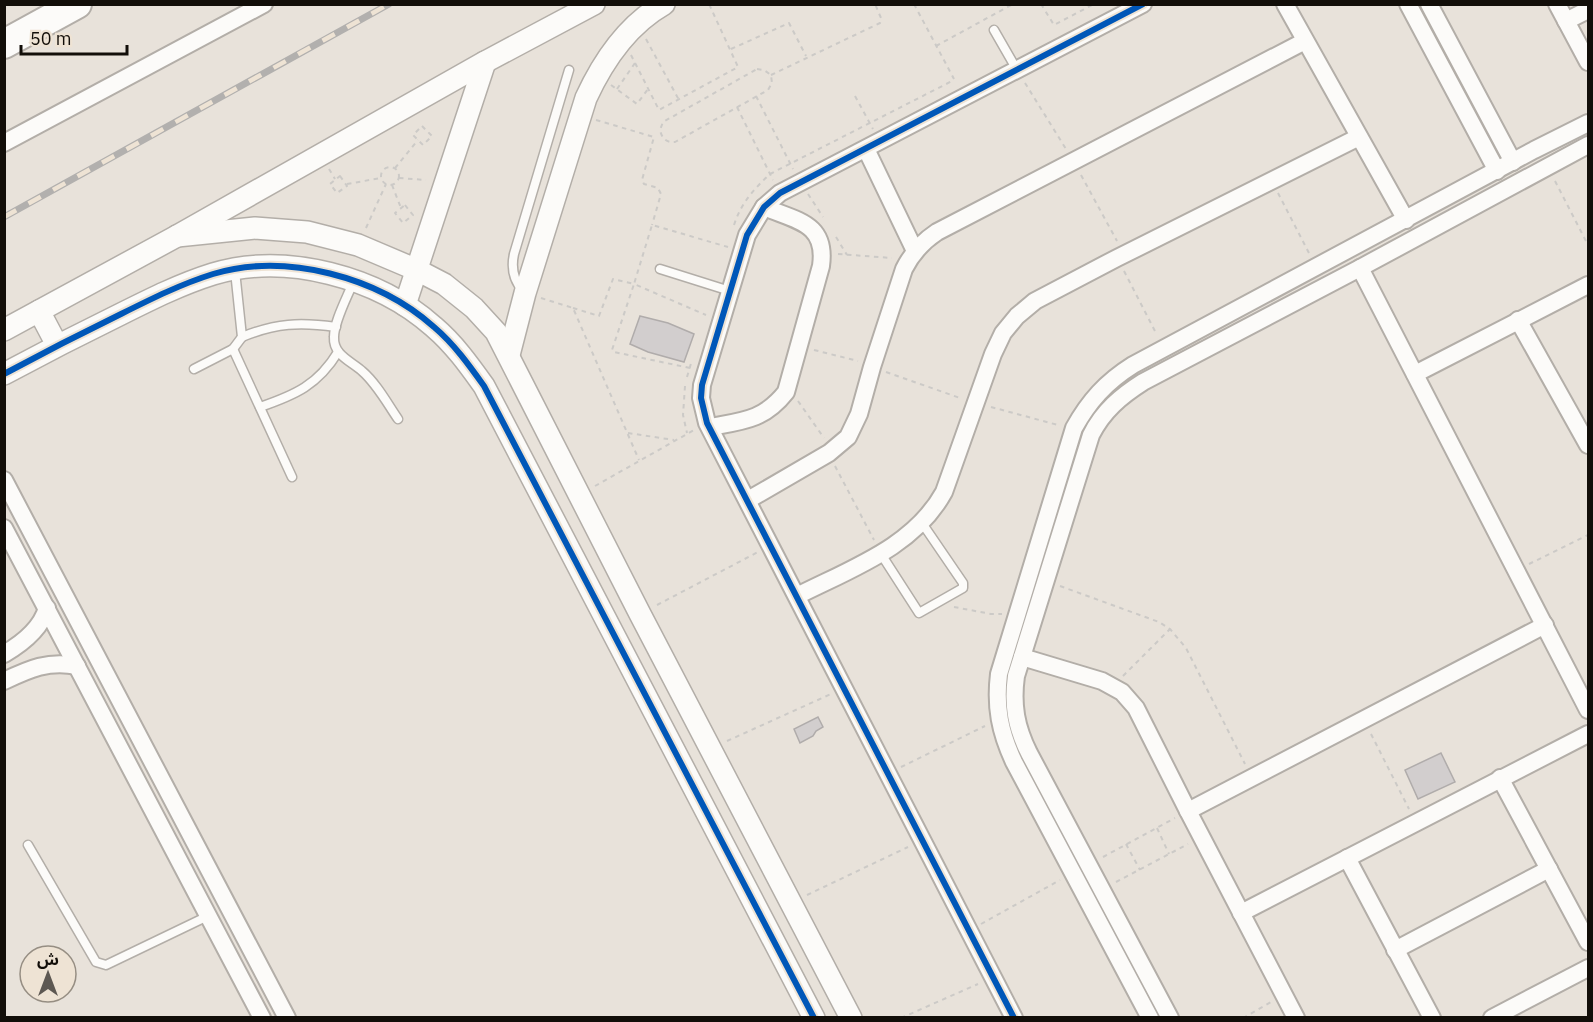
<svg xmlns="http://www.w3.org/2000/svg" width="1593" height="1022" viewBox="0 0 1593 1022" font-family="'IBM Plex Sans','Noto Sans Arabic',sans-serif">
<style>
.building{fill:#d2cece;stroke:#b0acab;stroke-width:1.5}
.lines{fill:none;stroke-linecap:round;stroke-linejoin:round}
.service-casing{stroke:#b3aea8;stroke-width:11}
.minor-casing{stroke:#b3aea8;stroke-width:20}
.tertiary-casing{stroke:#b3aea8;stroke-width:24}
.trunk-casing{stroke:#b3aea8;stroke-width:32}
.path{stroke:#cccac7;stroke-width:2;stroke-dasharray:4.5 4.5;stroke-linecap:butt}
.service{stroke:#fcfbf9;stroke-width:8}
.minor{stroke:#fcfbf9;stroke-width:16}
.tertiary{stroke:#fcfbf9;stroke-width:21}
.trunk{stroke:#fcfbf9;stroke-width:28}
.rail-casing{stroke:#b2b0ae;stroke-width:7}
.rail{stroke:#eee3d4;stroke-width:4.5;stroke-dasharray:14;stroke-linecap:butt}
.cycleway-casing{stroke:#eee3d4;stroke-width:10}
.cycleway{stroke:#0057b8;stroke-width:6}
</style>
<rect width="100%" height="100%" fill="#e8e2da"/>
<g class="building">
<path d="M640 316 668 323 694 334 684 362 648 352 630 344Z"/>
<path d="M818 717 823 727 816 731 813 736 800 743 794 729Z"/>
<path d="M1441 753 1455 782 1418 799 1405 770Z"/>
</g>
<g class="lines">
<g class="service-casing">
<g id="service">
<path d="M994 30 1017 70"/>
<path d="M660 269 730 291"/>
<path d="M354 280C348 296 334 321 334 337 333 355 351 361 362 371 377 384 387 403 398 419"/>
<path d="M523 291C513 280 511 268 514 254L569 70"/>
<path d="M242 337C276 323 300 322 336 327"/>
<path d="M233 349 292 477"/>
<path d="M194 369 233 349 242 337 235 271"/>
<path d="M260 407C295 395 318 385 338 352"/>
<path d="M881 554 919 613 963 588V583L922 523"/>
<path d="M28 845 96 962 106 965 208 916"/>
</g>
</g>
<g class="minor-casing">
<g id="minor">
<path d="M1285 4 1406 220"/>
<path d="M1408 4 1497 171"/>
<path d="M1429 4 1513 162"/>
<path d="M1557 4 1588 62"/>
<path d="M1566 21 1588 10"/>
<path d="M4 143 264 4"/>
<path d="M866 149 915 251"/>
<path d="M1360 268 1588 710"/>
<path d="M1518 320 1588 445"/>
<path d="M1415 374 1588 285"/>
<path d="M710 427C743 421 764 420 786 392L821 266C827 223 797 221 764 207"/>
<path d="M4 480 287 1018"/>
<path d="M748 500 829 453 848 437 859 414 872 367 904 269C912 253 922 242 937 232L1305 41"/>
<path d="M4 528 262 1018"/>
<path d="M797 596C850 569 914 547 944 492L993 354 1003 333 1017 316 1035 301 1117 258 1359 137"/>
<path d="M4 654C23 643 41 629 47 608"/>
<path d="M1022 657 1102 681 1122 692 1136 708 1188 811 1296 1018"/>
<path d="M4 681C29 669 49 660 77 666"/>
<path d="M1500 778 1588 942"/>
<path d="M1188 811 1545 625"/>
<path d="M1347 858 1432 1018"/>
<path d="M1241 913 1588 734"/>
<path d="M1395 950 1549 869"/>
<path d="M1014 1018 707 423 701 398 702 385 747 235 764 207 780 193 1143 4"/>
<path d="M1150 1018 1014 762C1000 732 995 707 999 674L1074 428C1089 401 1106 382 1133 365L1534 150 1588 123"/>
<path d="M1170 1018 1029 753C1016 727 1012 705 1016 676L1091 435C1103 411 1121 396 1143 382L1360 268 1588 145"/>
<path d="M1492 1018 1588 968"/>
</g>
</g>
<g class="tertiary-casing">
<g id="tertiary">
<path d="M177 236 255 228 307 232 358 245 417 270 444 284 474 308 496 332 640 614 851 1018"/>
<path d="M405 305 485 62"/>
<path d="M39 311 57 345"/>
<path d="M4 330 177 236 485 62 594 4"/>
<path d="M509 355 525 293 586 98C603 61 627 25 664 4"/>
<path d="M4 374C43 353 82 333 121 314 151 299 181 284 213 274 286 252 378 277 434 327 454 344 469 365 484 386L814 1018"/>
</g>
</g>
<g class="trunk-casing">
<path id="trunk" d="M4 44 77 4"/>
</g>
<g class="path">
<path d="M914 4 954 79"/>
<path d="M1041 4 1054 25 1094 4"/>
<path d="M646 39 679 100"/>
<path d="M936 46 1013 4"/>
<path d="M731 49 789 23 806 56"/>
<path d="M631 55 659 110 738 67 709 4"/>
<path d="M757 69 764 70 771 75 772 83 768 90 675 142C667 143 662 139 660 130L663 122Z"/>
<path d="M771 75 880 23 881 18 875 4"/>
<path d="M1025 83 1066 149"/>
<path d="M611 85 637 104 648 89"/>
<path d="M617 89 635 63"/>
<path d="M756 96 793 169"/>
<path d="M855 96 873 129"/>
<path d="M737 107 773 180"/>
<path d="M596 120 654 137 642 180 644 184 658 188 661 194 652 225"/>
<path d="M422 126 432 136 423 145 413 135Z"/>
<circle cx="390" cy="176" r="9"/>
<path d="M395 168 418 140"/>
<path d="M329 169 335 179"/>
<path d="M1081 175 1117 241"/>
<path d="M340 176 347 186 337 193 330 184Z"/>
<path d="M399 178 426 180"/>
<path d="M1555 181 1588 245"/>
<path d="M347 184 381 178"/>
<path d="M392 185 401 208"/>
<path d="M1278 193 1310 255"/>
<path d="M808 194 823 217"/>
<path d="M405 205 413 215 403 223 395 213Z"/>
<path d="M734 225C741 203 754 189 770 174L954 80"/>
<path d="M366 228 386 184"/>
<path d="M836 237 847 255"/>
<path d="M838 254 892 258"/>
<path d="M1124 271 1157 335"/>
<path d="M541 298 573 308 639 460"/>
<path d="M573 308 599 316 613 279 634 284 652 225 728 247"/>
<path d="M814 350 858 361"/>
<path d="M690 368 614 352 612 350 634 284 706 315"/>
<path d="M886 372 960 398"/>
<path d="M687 377 692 360"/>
<path d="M685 386 683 415 687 433"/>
<path d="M798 401 824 438"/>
<path d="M991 407 1058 425"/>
<path d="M628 433 674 440"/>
<path d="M835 466 874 540"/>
<path d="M595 486 694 430"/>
<path d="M1529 564 1588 535"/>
<path d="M1060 586 1159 622 1170 629 1186 648 1245 764"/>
<path d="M657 605 758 552"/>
<path d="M954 607 991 614H1002"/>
<path d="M1123 676 1170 629"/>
<path d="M1371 734 1409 809"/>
<path d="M727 741 831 694"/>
<path d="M901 767 985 726"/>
<path d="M1157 828 1169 854"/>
<path d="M1126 844 1140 870"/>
<path d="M1103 857 1175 818"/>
<path d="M1116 882 1188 844"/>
<path d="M807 895 908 847"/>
<path d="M981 924 1060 880"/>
<path d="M901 1018 978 984"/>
<path d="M1243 1018 1271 1002"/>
</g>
<use href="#service" class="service"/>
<use href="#minor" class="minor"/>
<use href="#tertiary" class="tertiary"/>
<use href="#trunk" class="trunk"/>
<g class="rail-casing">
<path id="rail" d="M4 217 389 4"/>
</g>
<use href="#rail" class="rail"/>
<g class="cycleway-casing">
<g id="cycleway">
<path d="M4 374C43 353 82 333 121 314 151 299 181 284 213 274 286 252 378 277 434 327 454 344 469 365 484 386L814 1018"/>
<path d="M1014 1018 707 423 701 398 702 385 747 235 764 207 780 193 1143 4"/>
</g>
</g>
<use href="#cycleway" class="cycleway"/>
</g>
<rect width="1593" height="1022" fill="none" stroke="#120e09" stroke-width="12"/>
<g transform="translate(48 974)"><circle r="28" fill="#eee3d4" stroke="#968e83" stroke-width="1.5"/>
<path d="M0-4.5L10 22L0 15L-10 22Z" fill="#5d5852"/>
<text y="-9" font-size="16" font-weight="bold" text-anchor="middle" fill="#120e09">ش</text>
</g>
<path d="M21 45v9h106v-9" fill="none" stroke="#120e09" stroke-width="3"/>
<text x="30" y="45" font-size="18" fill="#120e09" stroke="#eee3d4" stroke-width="4.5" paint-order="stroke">50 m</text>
</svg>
